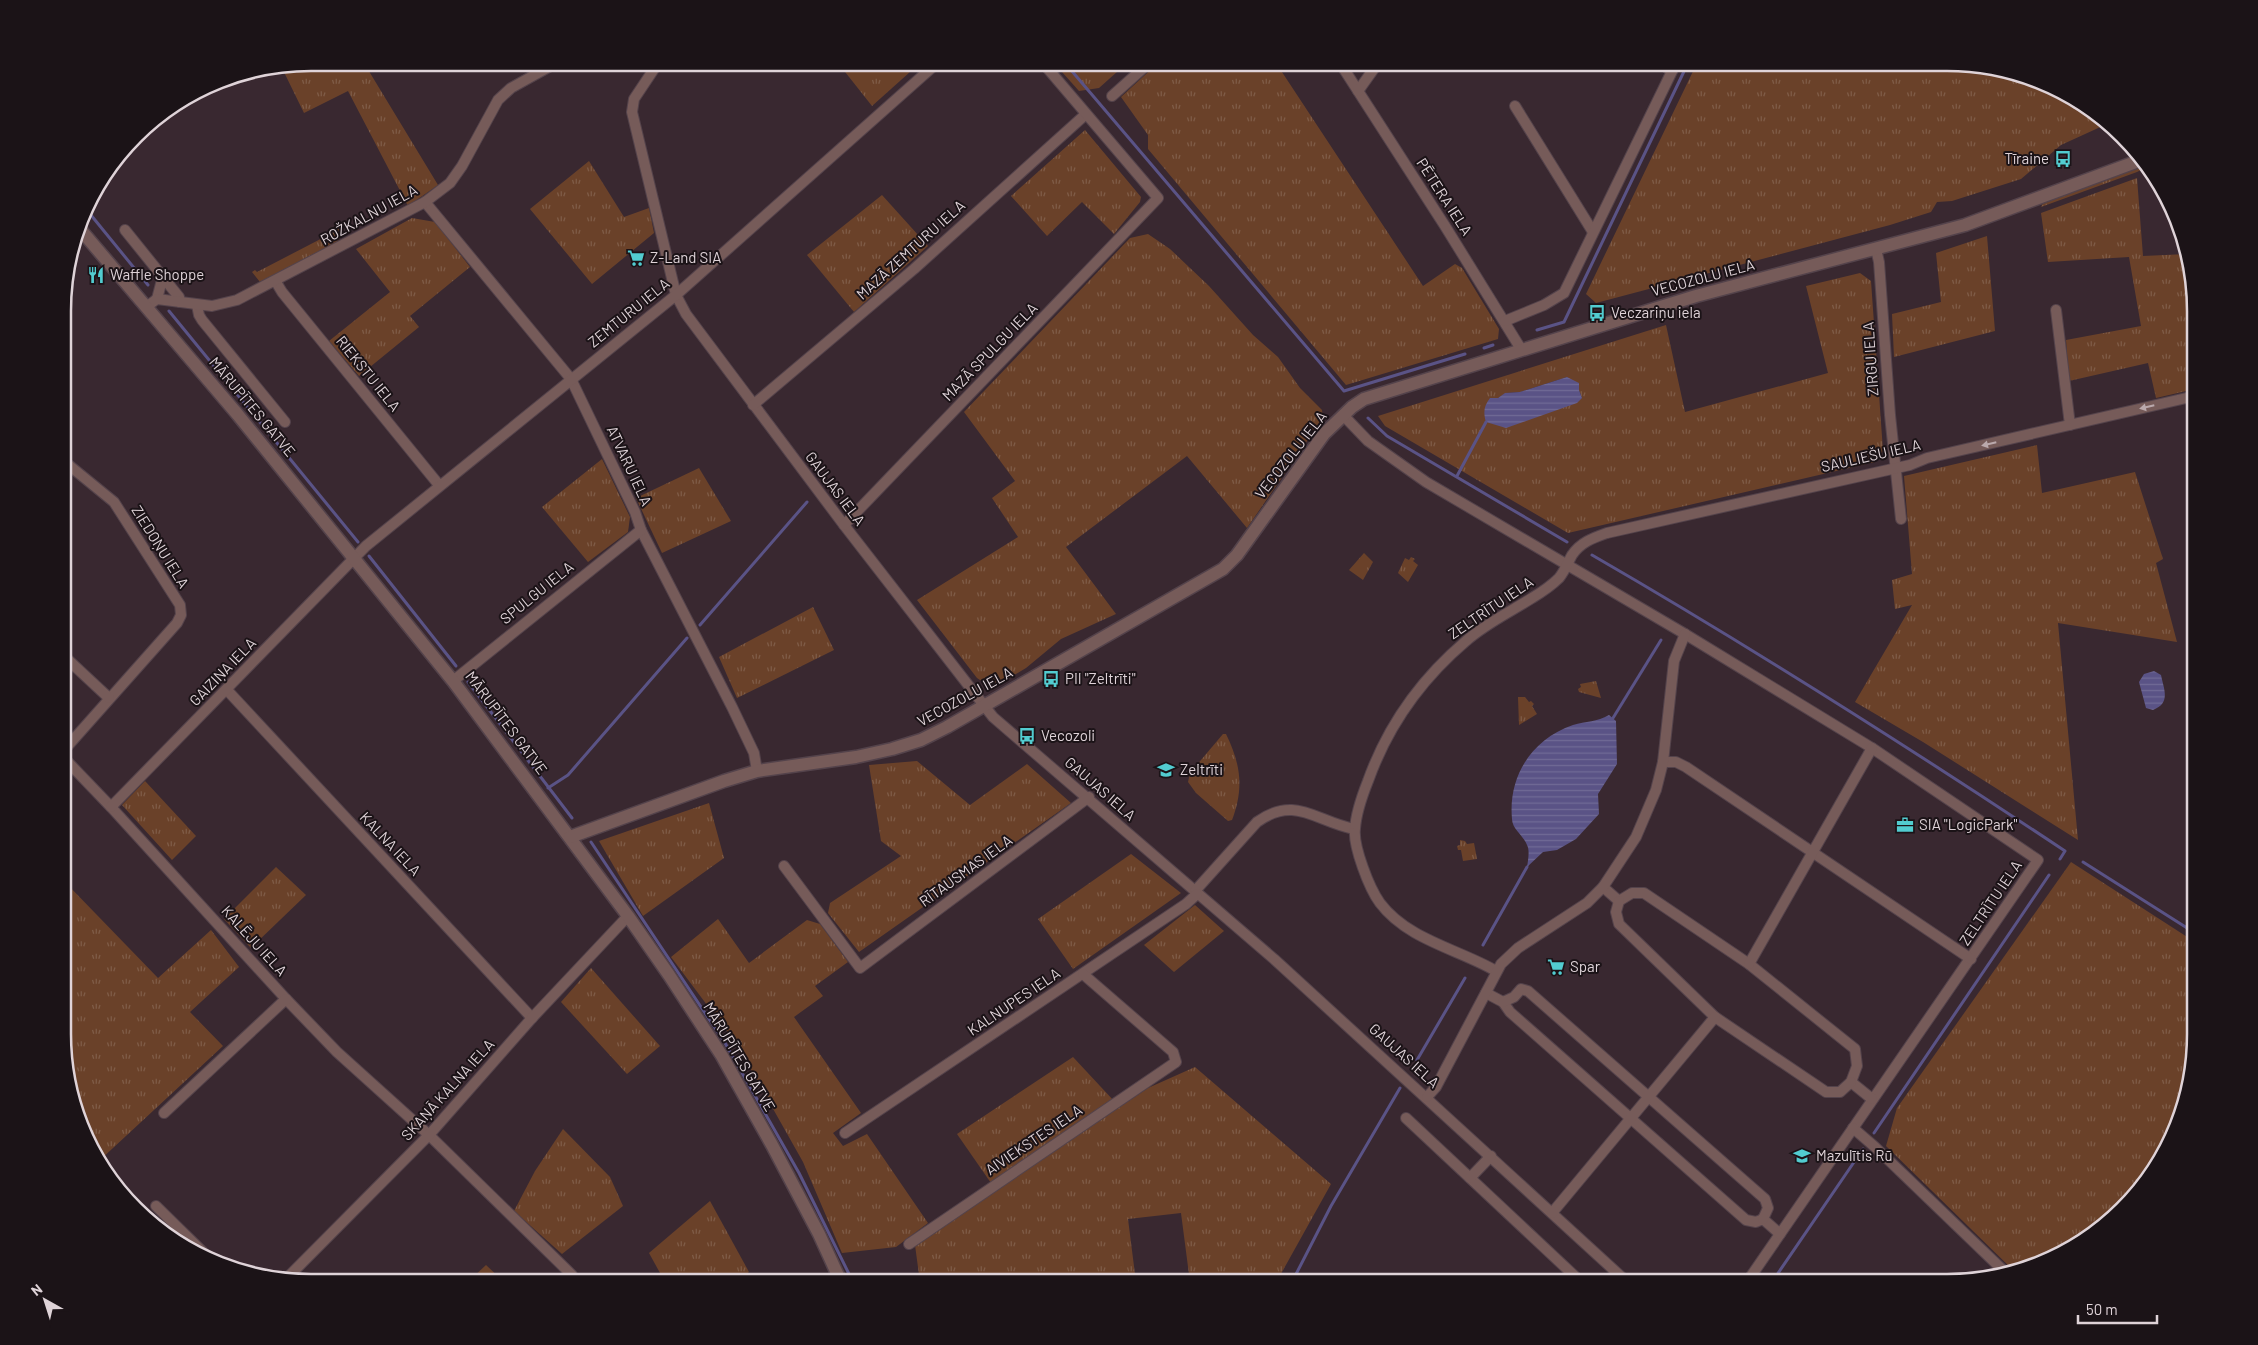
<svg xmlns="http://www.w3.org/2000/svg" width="2258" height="1345" viewBox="0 0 2258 1345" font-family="Barlow,sans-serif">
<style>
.grass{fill:url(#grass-tufts);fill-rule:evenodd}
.water{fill:url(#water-rules)}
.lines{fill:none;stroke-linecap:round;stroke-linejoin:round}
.stream{stroke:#5a5386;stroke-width:3}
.minor-casing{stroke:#54434b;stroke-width:12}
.tertiary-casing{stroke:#54434b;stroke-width:15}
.minor{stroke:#765b59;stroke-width:10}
.tertiary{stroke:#765b59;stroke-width:12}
.oneway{fill:#baa9ac}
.labels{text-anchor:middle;stroke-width:4;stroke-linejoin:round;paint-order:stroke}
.poi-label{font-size:15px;fill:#dfd3d8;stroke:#1b1317;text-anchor:start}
.street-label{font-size:15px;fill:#dfd3d8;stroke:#1b1317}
.rim{fill:none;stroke:#dfd3d8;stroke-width:2.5}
</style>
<defs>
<pattern id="grass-tufts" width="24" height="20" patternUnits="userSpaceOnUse" patternTransform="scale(1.25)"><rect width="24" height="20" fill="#6a4129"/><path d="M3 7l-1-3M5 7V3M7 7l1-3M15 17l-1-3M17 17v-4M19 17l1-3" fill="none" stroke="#7f5c47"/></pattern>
<pattern id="water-rules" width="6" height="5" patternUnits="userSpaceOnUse" patternTransform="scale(1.25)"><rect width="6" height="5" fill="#5a5386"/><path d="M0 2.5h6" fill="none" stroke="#716b96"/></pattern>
</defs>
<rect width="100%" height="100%" fill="#392830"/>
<g class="grass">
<path d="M312 63H364L438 185 408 206 348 91 304 113 282 68Z"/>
<path d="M838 63H920L872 106Z"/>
<path d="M1054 63H1127L1099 88 1079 91Z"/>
<path d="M1158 63H1276L1423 286 1455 264 1462 268 1499 329 1498 339 1346 385 1148 149V135L1121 97Z"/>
<path d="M1697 63H1947L2011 71 2071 96 2107 124 2061 145 2021 179 1952 201 1937 202 1931 212 1890 225 1596 303 1586 294Z"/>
<path d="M1085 130 1141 197 1140 202 1114 234 1082 202 1047 236 1011 196Z"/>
<path d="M589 161 624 217 649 208 654 233 592 284 530 209Z"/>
<path d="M2145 165 2147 167 2137 172 2041 207 2043 203Z"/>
<path d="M2137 178 2143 256 2187 254 2195 295V389L2156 398 2148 363 2069 381 2066 340 2141 326 2129 257 2048 262 2041 213Z"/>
<path d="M882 195 928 246 854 312 807 255Z"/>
<path d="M412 218 435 222 470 267 410 316 419 327 359 376 329 341 390 292 356 249Z"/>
<path d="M336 225 340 226C343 235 340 239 334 245L268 279 260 282 252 272 255 270 257 272 336 231 334 227Z"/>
<path d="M1148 234 1170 249 1209 286 1253 335 1278 357 1300 388 1322 410 1323 418 1247 528 1187 456 1066 547 1116 614 1061 639 1026 668 992 688 977 678 917 600 1018 537 992 498 1015 481 964 412 1130 238Z"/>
<path d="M1987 236 1995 331 1894 357 1892 314 1941 302 1936 253Z"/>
<path d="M1860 273 1871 281 1883 451 1875 462 1568 533 1385 426 1378 416 1666 325 1685 412 1828 373 1806 286ZM1567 377 1579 390 1582 398H1498L1506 393 1520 392Z"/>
<path d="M2037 445 2042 493 2135 472 2163 559 2156 563 2177 642 2058 623 2078 840 1923 742 1855 702 1912 605 1895 609 1892 580 1912 574 1904 476Z"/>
<path d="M602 459 630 517 628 532 588 562 542 507Z"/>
<path d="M699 468 731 521 662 553 636 498Z"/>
<path d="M1364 553 1373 562 1363 580 1349 570Z"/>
<path d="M1411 557 1415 559 1413 561 1418 565 1408 582 1398 573 1405 558 1409 560Z"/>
<path d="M813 607 834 650 737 698 719 657Z"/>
<path d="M1596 681 1601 698 1579 692 1578 689 1581 687 1580 684Z"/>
<path d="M1518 697H1525L1529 702 1531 701 1534 704 1532 706 1537 714 1519 725Z"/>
<path d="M1223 734H1226C1241 765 1244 788 1232 820L1228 821 1196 793 1188 782 1190 773Z"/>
<path d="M917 761 970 805 1027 764 1071 803 859 952 828 913 830 903 901 856 881 841 869 765Z"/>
<path d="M145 781 196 836 172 860 122 805Z"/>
<path d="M709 803 724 858 643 916 599 841Z"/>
<path d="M1460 840 1465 841 1467 844 1474 843 1477 859 1463 861 1461 850H1458L1457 846 1460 845Z"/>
<path d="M1131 854 1181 893 1073 969 1038 919Z"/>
<path d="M2071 862 2195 942V1049L2182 1113 2162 1158 2122 1210 2071 1249 2015 1272 1886 1146 1897 1108Z"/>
<path d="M276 867 306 895 251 948 224 919Z"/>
<path d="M65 882 158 978 211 930 239 967 190 1012 223 1046 99 1161 76 1114 65 1065Z"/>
<path d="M1195 905 1224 931 1174 972 1144 945Z"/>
<path d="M718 919 749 963 807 920 820 924 848 962 815 986 823 996 794 1017 861 1113 833 1133 843 1146 867 1134 928 1223 896 1247 842 1253 803 1162 737 1045 671 957Z"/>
<path d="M591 968 660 1046 627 1074 561 1002Z"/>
<path d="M1073 1057 1114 1101 991 1183 957 1134Z"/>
<path d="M1195 1067 1331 1184 1277 1281 1190 1282 1181 1213 1128 1219 1136 1282H920L915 1245 1148 1088Z"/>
<path d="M563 1129 610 1177 623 1206 562 1254 514 1211 535 1171Z"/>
<path d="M710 1201 749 1272 737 1282H665L649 1253Z"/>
<path d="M486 1265 504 1282H468Z"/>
</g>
<g class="water">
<path d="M1567 377 1579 383V390L1582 398 1577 403 1506 428 1486 422C1483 412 1484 406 1490 398H1498L1505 393 1520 392Z"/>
<path d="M2154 671 2161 675C2164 690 2171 703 2153 710L2146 708 2139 682 2144 674Z"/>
<path d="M1609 715 1616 721 1617 764 1598 794 1599 814 1576 839 1557 850 1543 852 1527 867C1528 861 1530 850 1527 845 1524 836 1512 829 1512 819 1508 776 1532 739 1573 725 1586 721 1597 722 1609 715Z"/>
</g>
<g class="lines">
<g class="stream">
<path d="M1065 63 1344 391 1465 354"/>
<path d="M86 209 148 285"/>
<path d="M169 311 358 542"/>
<path d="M1537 330 1564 322 1688 63"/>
<path d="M1484 348 1493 345"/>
<path d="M1368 418 1387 436 1567 542"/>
<path d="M1457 476 1486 422"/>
<path d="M1592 555C1753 648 1910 748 2065 851L2060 859"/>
<path d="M369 556 456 666"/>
<path d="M700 625 807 502"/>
<path d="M468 682 572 818"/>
<path d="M1613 718 1661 640"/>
<path d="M548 788 568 775 687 638"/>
<path d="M591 842 725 1043 799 1173 853 1282"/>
<path d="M2083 862 2195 933"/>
<path d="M1483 945 1527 867"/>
<path d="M1417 1060 1465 978"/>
<path d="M1874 1133 2049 875"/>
<path d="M1292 1282 1331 1206 1400 1088"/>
<path d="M1772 1282 1863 1149"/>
</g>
<g class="minor-casing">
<g id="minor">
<path d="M658 63 634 99 632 112 676 295 686 314 844 525 993 717 1274 959 1627 1282"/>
<path d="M1340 63 1445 226 1521 349"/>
<path d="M1659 63 1672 71"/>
<path d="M1358 91 1378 63"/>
<path d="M1112 96 1149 63"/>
<path d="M1515 106 1593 232"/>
<path d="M425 202 571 379 635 512 641 530 732 707 754 753 757 771"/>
<path d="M125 230 179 297 180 302"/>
<path d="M1876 249 1879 262 1890 415 1901 519"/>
<path d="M276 282 282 292 439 485"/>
<path d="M157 299 163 276"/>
<path d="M197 305 199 315 202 320 285 422"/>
<path d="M146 307 157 299 212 306 237 300 425 202 450 183 462 166 498 100 511 88 556 63"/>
<path d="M2056 310 2070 425"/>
<path d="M1505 321 1544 305 1564 293 1676 63"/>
<path d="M753 405 914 269 1086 114"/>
<path d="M1343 415 1368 441 1426 482 1685 634 1872 748 2038 860 1747 1282"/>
<path d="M65 462 114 502 180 605 181 615 177 623 65 749"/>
<path d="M844 525 1158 198 1043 63"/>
<path d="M65 657 109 698"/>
<path d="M453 681 641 530"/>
<path d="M227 690 532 1018"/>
<path d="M65 759 111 807 286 999 337 1052 429 1135 572 1275"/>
<path d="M1663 762H1676L1686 767 1971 959"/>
<path d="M111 807 366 546 676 295 937 63"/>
<path d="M784 866 860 968 1089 797"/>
<path d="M1603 887 1619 901 1632 893H1644L1749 964 1855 1049 1857 1066 1851 1082 1872 1099"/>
<path d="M1195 891 1257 822C1295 795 1315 821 1354 829"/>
<path d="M1619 901 1616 912 1619 924 1715 1017 1826 1092H1840L1851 1082"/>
<path d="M1749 964 1872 748"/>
<path d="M1496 971C1458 949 1408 940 1380 903 1369 888 1353 846 1355 829 1356 813 1362 796 1368 781 1388 725 1420 680 1466 641 1485 624 1510 612 1532 598 1542 592 1551 586 1559 578 1565 571 1568 562 1572 555 1581 542 1593 538 1607 533L1910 465 1927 458 2195 396"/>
<path d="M1486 993 1503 1002 1510 1012 1746 1220 1756 1222 1763 1219 1780 1234"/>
<path d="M1503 1002 1514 997 1521 989 1528 991 1765 1199 1768 1208 1763 1219"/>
<path d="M1427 1097 1436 1087 1501 964 1518 948 1587 903 1603 887 1636 837 1656 790 1663 762 1674 661 1685 634"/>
<path d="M164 1113 286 999"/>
<path d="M1406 1118 1581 1282"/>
<path d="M1853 1128 1875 1147 2008 1275"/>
<path d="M845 1133 1186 904 1197 894"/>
<path d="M1470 1178 1491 1156"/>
<path d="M156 1206 209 1258"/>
<path d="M1552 1213 1715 1017"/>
<path d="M909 1244 1176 1062 1173 1052 1083 974"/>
<path d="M286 1279 429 1135 532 1018 628 916"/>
</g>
</g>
<g class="tertiary-casing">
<g id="tertiary">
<path d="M80 229 238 415 453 681 628 916 669 975 722 1056 772 1145 819 1234 841 1282"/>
<path d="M570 837 724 781 757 771 856 757 892 749 921 740 947 727 1223 569 1237 555 1324 434 1352 407 1364 399 1696 296 1965 225 2141 160"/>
</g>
</g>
<use href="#minor" class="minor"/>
<use href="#tertiary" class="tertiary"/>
</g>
<defs><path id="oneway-solid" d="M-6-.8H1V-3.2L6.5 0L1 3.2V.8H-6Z" transform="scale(1.25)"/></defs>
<g class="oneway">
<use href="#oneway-solid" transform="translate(2147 407) rotate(167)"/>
<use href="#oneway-solid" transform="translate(1989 444) rotate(167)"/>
</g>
<defs>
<g id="bus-bare" transform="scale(1.35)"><path d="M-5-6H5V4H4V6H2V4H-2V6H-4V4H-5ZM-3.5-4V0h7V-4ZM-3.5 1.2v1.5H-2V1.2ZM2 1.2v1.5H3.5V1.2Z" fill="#52ccd0" stroke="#1b1317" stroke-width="2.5" paint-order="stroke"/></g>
<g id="supermarket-bare" transform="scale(1.35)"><path d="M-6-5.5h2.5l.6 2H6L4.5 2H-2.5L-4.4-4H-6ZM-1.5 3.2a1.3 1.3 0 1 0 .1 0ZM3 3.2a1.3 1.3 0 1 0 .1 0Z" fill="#52ccd0" stroke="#1b1317" stroke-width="2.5" paint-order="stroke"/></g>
<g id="restaurant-bare" transform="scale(1.35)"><path d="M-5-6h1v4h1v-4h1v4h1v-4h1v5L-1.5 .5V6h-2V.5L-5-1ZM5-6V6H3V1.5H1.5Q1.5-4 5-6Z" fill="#52ccd0" stroke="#1b1317" stroke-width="2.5" paint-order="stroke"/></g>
<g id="school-bare" transform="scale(1.35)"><path d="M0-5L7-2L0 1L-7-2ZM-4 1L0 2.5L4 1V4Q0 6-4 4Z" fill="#52ccd0" stroke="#1b1317" stroke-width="2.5" paint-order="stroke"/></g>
<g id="office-bare" transform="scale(1.35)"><path d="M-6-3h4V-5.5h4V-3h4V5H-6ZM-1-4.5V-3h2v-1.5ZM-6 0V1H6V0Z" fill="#52ccd0" stroke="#1b1317" stroke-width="2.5" paint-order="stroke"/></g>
</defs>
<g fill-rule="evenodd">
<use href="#bus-bare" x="2063" y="159"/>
<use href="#supermarket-bare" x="636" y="258"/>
<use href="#restaurant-bare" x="96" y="275"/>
<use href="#bus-bare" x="1597" y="313"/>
<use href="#bus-bare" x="1051" y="679"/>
<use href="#bus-bare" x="1027" y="736"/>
<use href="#school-bare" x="1166" y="770"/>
<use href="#office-bare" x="1905" y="825"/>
<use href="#supermarket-bare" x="1556" y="967"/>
<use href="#school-bare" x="1802" y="1156"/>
</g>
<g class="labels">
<g class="poi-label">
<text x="2049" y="164" text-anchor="end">Tīraine</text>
<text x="650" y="263">Z-Land SIA</text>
<text x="110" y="280">Waffle Shoppe</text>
<text x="1611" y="318">Veczariņu iela</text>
<text x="1065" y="684">PII "Zeltrīti"</text>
<text x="1041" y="741">Vecozoli</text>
<text x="1180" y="775">Zeltrīti</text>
<text x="1919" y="830">SIA "LogicPark"</text>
<text x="1570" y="972">Spar</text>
<text x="1816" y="1161">Mazulītis Rū</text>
</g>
<g class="street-label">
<text transform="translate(1444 197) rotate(57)" y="5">PĒTERA IELA</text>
<text transform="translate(369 215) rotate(-29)" y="5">ROŽKALNU IELA</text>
<text transform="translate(911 250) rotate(-42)" y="5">MAZĀ ZEMTURU IELA</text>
<text transform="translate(1703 278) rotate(-15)" y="5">VECOZOLU IELA</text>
<text transform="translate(629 313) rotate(-39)" y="5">ZEMTURU IELA</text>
<text transform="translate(990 352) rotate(-46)" y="5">MAZĀ SPULGU IELA</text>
<text transform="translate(1871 359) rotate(-94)" y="5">ZIRGU IELA</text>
<text transform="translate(368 374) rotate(51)" y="5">RIEKSTU IELA</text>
<text transform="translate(252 407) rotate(50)" y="5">MĀRUPĪTES GATVE</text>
<text transform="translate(1291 455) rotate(-52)" y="5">VECOZOLU IELA</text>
<text transform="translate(1871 456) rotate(-13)" y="5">SAULIEŠU IELA</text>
<text transform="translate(629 466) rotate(65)" y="5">ATVARU IELA</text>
<text transform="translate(835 489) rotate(53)" y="5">GAUJAS IELA</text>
<text transform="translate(160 547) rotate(58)" y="5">ZIEDOŅU IELA</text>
<text transform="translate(537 593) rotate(-39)" y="5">SPULGU IELA</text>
<text transform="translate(1491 608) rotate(-34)" y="5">ZELTRĪTU IELA</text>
<text transform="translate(223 672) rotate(-46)" y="5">GAIZIŅA IELA</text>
<text transform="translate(965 697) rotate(-29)" y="5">VECOZOLU IELA</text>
<text transform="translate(506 723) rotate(53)" y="5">MĀRUPĪTES GATVE</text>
<text transform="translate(1100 789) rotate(41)" y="5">GAUJAS IELA</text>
<text transform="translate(390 844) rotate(47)" y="5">KALNA IELA</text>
<text transform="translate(966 871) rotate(-36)" y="5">RĪTAUSMAS IELA</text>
<text transform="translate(1991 903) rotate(-56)" y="5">ZELTRĪTU IELA</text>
<text transform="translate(254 941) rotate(48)" y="5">KALĒJU IELA</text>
<text transform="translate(1014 1002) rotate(-34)" y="5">KALNUPES IELA</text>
<text transform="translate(1404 1056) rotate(42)" y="5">GAUJAS IELA</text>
<text transform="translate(739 1057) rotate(59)" y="5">MĀRUPĪTES GATVE</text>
<text transform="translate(448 1090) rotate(-48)" y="5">SKAŅĀ KALNA IELA</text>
<text transform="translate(1034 1140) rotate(-34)" y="5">AIVIEKSTES IELA</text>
</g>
</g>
<path d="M0 0H2258V1345H0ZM311 71H1947A240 240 0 0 1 2187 311V1034A240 240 0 0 1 1947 1274H311A240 240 0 0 1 71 1034V311A240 240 0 0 1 311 71Z" fill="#1b1317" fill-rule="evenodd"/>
<path class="rim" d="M311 71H1947A240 240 0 0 1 2187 311V1034A240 240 0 0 1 1947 1274H311A240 240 0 0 1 71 1034V311A240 240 0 0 1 311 71Z"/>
<g transform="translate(45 1300) rotate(321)" stroke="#1b1317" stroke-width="4" paint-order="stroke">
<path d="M0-4L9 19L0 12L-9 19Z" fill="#dfd3d8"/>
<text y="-8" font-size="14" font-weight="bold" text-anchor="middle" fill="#dfd3d8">N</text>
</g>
<path d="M2078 1315v8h79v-8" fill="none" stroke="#dfd3d8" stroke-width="2.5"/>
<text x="2086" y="1315" font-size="15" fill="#dfd3d8" stroke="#1b1317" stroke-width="4" paint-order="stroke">50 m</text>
</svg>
